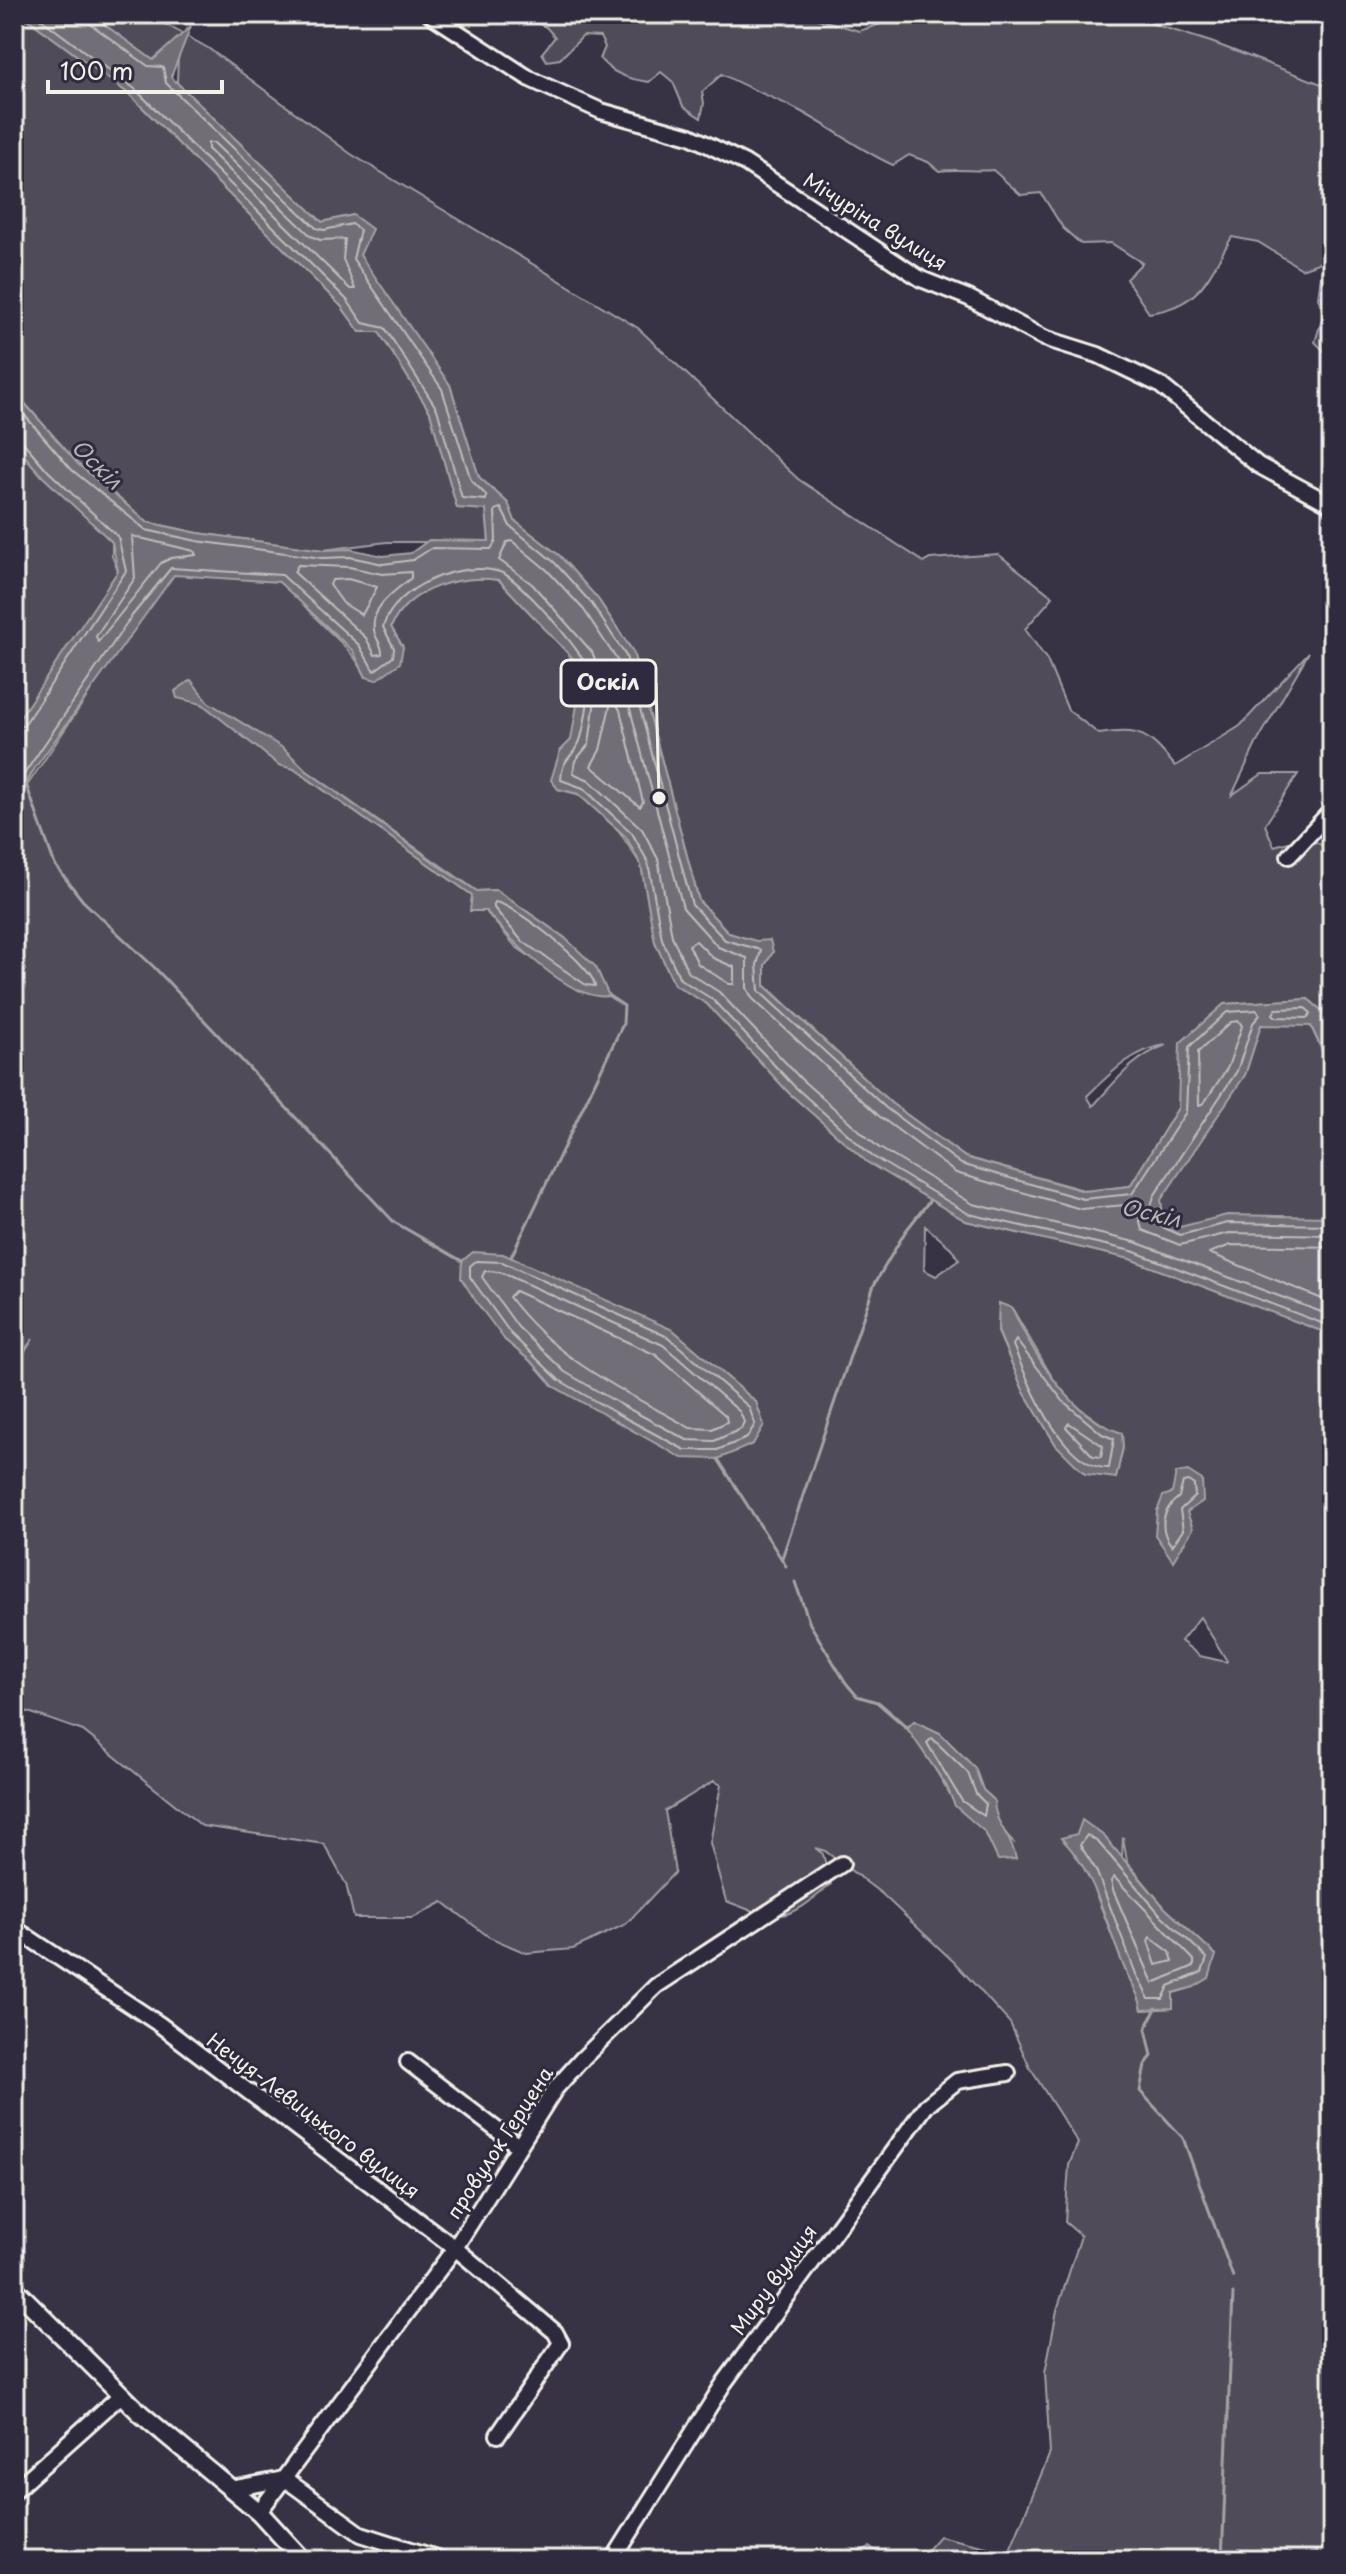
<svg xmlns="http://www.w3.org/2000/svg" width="1346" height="2574" viewBox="0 0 1346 2574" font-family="'Playpen Sans',sans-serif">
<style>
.green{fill:#504b59;stroke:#a29ea0;stroke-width:2;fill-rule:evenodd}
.water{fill:#726e77;stroke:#a6a2a4;stroke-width:2}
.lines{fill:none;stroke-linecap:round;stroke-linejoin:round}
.shore{stroke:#c0bdbb;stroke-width:2}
.stream{stroke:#a6a2a4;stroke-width:3}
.minor-casing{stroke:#f4f1e8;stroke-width:20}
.tertiary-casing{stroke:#f4f1e8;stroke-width:22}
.minor{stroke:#2f2a3d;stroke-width:14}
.tertiary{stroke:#2f2a3d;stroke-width:16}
.labels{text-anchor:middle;stroke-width:6;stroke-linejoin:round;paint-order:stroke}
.street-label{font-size:20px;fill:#f4f1e8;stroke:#2f2a3d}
.water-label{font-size:22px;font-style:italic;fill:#bab6b5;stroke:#2f2a3d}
.leader{fill:none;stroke:#f4f1e8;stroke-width:3}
.callout-dot{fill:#f4f1e8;stroke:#2f2a3d;stroke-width:3}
.callout{fill:#2f2a3d;stroke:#f4f1e8;stroke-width:3}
.callout-label{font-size:22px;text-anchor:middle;font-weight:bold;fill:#f4f1e8}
</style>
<rect width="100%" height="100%" fill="#373244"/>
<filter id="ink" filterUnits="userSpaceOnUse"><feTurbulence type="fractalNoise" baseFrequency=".0125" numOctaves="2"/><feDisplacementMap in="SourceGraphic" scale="16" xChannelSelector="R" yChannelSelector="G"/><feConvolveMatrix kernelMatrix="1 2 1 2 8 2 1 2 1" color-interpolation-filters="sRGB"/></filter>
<g filter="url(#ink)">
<g class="green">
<path d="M89 14H147L208 48 351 154 638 328 798 479 924 562 930 559 998 554 1053 597 1025 629 1047 660 1068 710 1099 734C1141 728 1148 733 1175 766L1240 726 1309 652 1256 744 1232 795 1262 774H1298L1265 825 1274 846 1307 837 1332 851V1019L1308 999 1224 1004 1183 1041 1178 1108 1130 1186 1087 1191 965 1157 891 1103 765 985V965L773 952 729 933 699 901 633 652 598 599 560 556 515 521 508 503 479 477 450 385 367 269 360 255 353 215 322 222 177 83 178 57 174 48 153 60ZM1166 1045C1132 1058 1117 1080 1093 1106L1087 1096C1110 1074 1133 1049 1166 1045Z"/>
<path d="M518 14H801L859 31 887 22 889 14H1121L1211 42 1332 88V346L1324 351 1315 342 1324 313 1318 298 1323 261 1302 269 1258 242 1232 237C1207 277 1202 306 1149 313L1126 279 1142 263 1111 243 1081 244 1063 228 1041 193 1021 195 993 170C974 172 958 168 939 171L928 162 909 155 893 165C857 149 826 123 790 106 767 95 745 87 722 74L702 92 704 103 701 118 683 106 673 82 661 72 649 82C629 79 614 75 600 59L605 47 600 37 583 36 560 59 547 61 542 53 555 37 546 27Z"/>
<path d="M14 15 26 18 129 94 341 306 360 332H379L430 412 457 508 486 509 489 542H387L323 550 198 533 147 522 78 464 14 391Z"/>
<path d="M14 444 112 542V556L118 571 14 731Z"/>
<path d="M172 573 281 580C295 594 307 610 321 623 341 644 352 649 366 677L403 647 391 627C409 587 459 575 499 580L578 664 596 710 558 789 578 794 602 815 619 831 641 865 655 942 674 984 707 1004 788 1092 867 1162 966 1221 1130 1259 1332 1335V2560H918L939 2536 1009 2552 1050 2453 1045 2373 1057 2310 1081 2236 1065 2222 1069 2165 1078 2143 1030 2068 1010 2023 955 1963 882 1894 825 1851 815 1848 823 1854 831 1884C786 1923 779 1922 726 1901L710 1843 721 1785 714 1781 665 1811 675 1872 626 1924 573 1949 526 1953 489 1937 443 1902 413 1918H354L346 1884 324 1844 202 1826 83 1731 14 1707V1369L33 1339 14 1363V805L90 692 82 687ZM283 748 307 771 477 891 496 890 565 938 582 992 516 947 472 895 294 769ZM925 1226 951 1248 959 1260 936 1276 924 1270ZM999 1304 1012 1308 1063 1396 1107 1428 1123 1447 1116 1478 1056 1445 1024 1392 998 1332ZM673 1330 756 1402 642 1435 553 1386 534 1364 505 1340ZM1200 1617 1227 1661 1226 1662 1200 1656 1181 1641ZM878 1701 908 1727 914 1721 940 1733 975 1768 983 1790 994 1800V1819L1013 1842C946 1818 950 1780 909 1731 900 1720 885 1712 878 1701ZM1123 1837 1127 1862 1165 1908 1216 1955 1194 1987 1173 1993 1172 2008 1142 2010 1139 1994 1128 1977 1097 1897 1126 1865 1122 1858Z"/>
<path d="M1309 1022 1332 1072V1221L1180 1227 1137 1211 1157 1199 1225 1091 1245 1075 1261 1025Z"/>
<path d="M870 2547 890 2560H840Z"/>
</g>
<g class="water">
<path d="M14 14H90L153 60 191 26 171 77 322 222 353 215 372 229 360 255 450 385 479 477 508 503 515 521 560 556 598 599 633 652 699 901 729 933 756 941 770 940 773 952 765 965V986L891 1103 965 1157 1084 1191 1130 1186 1178 1108 1180 1043 1224 1004 1308 999 1332 1019V1072L1311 1026 1261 1025 1245 1075 1161 1200 1163 1215 1143 1213 1180 1227 1227 1215 1332 1217V1335L1130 1259 966 1221 867 1162 788 1092 707 1004 674 984 655 942 641 865 626 837 578 794 558 789 551 780 560 751 571 740 582 676 578 664 499 580C460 575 408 587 391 627L403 647 400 663 376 680 366 677 353 651 279 582 174 575 35 768 14 805V726L118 571 112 542 42 476 14 444V391L78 464 147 522 198 533 323 550 350 549 383 556 411 553 429 540 489 541 486 510 457 508 430 412 379 332H360L341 306 129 94 26 18Z"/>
<path d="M191 680 208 702 283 748 307 771 449 873 477 891 496 890 565 938 596 967 609 996C570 1002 509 939 486 911H470L472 895 294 769 279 765 202 704 177 698 175 691Z"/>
<path d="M473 1252 503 1254 673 1330 756 1402 764 1425 753 1444 718 1459 682 1458 553 1386 534 1364 505 1340 477 1303 461 1278 462 1261Z"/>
<path d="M999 1303 1012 1308C1034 1355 1070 1417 1122 1433L1123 1447 1116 1478 1085 1474 1056 1445 1024 1392 998 1331Z"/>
<path d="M1188 1471 1202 1480 1203 1501 1187 1512 1193 1529 1173 1561 1155 1535 1157 1511 1163 1496 1172 1493 1176 1473Z"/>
<path d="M914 1721 940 1733 975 1768 983 1790 994 1800C994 1825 1012 1835 1016 1859L998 1860 985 1832 955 1806 946 1785 907 1728Z"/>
<path d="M1082 1820 1104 1836 1165 1908 1216 1955 1209 1978 1194 1987 1173 1993V2008L1142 2010C1140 1996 1134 1989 1128 1976 1106 1929 1099 1876 1061 1838L1077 1834Z"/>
</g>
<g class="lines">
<g class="shore">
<path d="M34 14 135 89 347 300 363 323 385 328 437 409 462 498 486 500V495L471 480 442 389 353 259 360 230 352 224 324 230 316 228 166 83 163 67 148 66 89 23 86 14"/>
<path d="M208 143H214L311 236 320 240 345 239 343 259 355 289H350L208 149Z"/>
<path d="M14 403 72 470 146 530 197 541 322 558 350 557 383 564 413 560 432 548 491 549 496 541 495 510 501 508 510 526 554 562 592 604 626 656 692 905 725 940 761 950 757 965 759 991 886 1108 961 1164 1083 1199 1132 1194 1186 1112 1189 1047 1227 1012 1257 1010 1260 1015 1253 1023 1237 1071 1154 1196 1147 1220 1180 1235 1228 1223 1332 1225"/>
<path d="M14 440 23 442 48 471 118 537 126 571 24 725 14 729"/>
<path d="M132 536 194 551 196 555 171 558 161 563 98 642 96 636 135 578Z"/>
<path d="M298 565 349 567 382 574 411 572V578C396 590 370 606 374 630 375 639 383 645 382 654L375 655 366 638 294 572Z"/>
<path d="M348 579 377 587 362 615 343 603 330 585 332 580Z"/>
<path d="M612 697 620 710 643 802 640 807 591 766 600 750Z"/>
<path d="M14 789 131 617 171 568 282 575 359 645 374 671 393 657 394 648 383 627C395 586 461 560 500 572 518 577 584 653 589 671 592 682 584 732 579 743 572 759 562 757 561 780L583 788 632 833 648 862 662 939 680 979 712 999 794 1086 872 1156 969 1214 1132 1251 1332 1327"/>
<path d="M494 902C513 903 594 967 595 986L586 985 522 941 494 908Z"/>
<path d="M696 941 713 958 734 967V984H729L698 964 689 945Z"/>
<path d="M1305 1008 1311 1013 1308 1018 1276 1017 1273 1014 1276 1009Z"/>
<path d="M1239 1021 1242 1026 1228 1067 1204 1103 1199 1105 1198 1052 1231 1022Z"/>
<path d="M1332 1235 1229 1233 1180 1245 1142 1230 1136 1204 1081 1209 956 1173 879 1116 752 998 747 988V958L718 947 683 908 617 660 584 610 547 570 512 541 507 542 499 560 532 584 592 652 599 670 589 744 575 761 573 773 589 780 642 829 658 859 672 936 688 972 719 992 801 1079 878 1147 973 1204 1135 1242 1332 1316"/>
<path d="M1332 1247 1231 1245 1209 1253 1332 1303"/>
<path d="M476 1261 502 1262 668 1337 749 1407 755 1424 747 1438 717 1450H685L614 1412 559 1380 511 1334 470 1277V1266Z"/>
<path d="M485 1271 500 1272 663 1345 740 1412 744 1422 741 1429 714 1441 687 1440 618 1403 565 1372 518 1327 482 1277Z"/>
<path d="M515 1291 656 1355 726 1416 727 1422 712 1429 690 1428C623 1390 557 1361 509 1297Z"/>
<path d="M1016 1340 1063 1401 1102 1434 1114 1439 1109 1468C1063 1470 1027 1381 1013 1345Z"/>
<path d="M1069 1423 1103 1446 1101 1457 1093 1456 1066 1427Z"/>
<path d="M1188 1481 1194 1485 1195 1496 1180 1510 1183 1530 1172 1546C1157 1528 1163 1509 1179 1497L1183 1482Z"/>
<path d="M932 1738 968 1773 976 1794 986 1804 984 1816 962 1801 927 1743Z"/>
<path d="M1087 1835 1098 1842 1159 1913 1207 1958 1202 1972 1169 1986 1163 1999H1149L1136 1974 1096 1870 1080 1845Z"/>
<path d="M1114 1877 1194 1960V1966L1153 1983 1113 1890 1111 1881Z"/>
<path d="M1150 1937 1170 1952 1173 1961 1156 1965 1148 1941Z"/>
</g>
<g class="stream">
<path d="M26 784 55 865 83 901 154 967 394 1222 462 1261"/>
<path d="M511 1257 623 1024 624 1006 609 996"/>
<path d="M718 1459 786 1566"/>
<path d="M782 1558 874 1285 905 1232 930 1200"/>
<path d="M795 1582 810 1624 846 1683 857 1696 877 1702 907 1728"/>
<path d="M1156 2008 1146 2029 1152 2056 1145 2065 1140 2091 1183 2138 1233 2277"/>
<path d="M1222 2560 1233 2294"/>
</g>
<g class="minor-casing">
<g id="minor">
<path d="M430 14 530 79 601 111 690 136 745 163 921 279 969 298 1044 338 1098 355 1160 385 1258 465 1332 505"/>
<path d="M1289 856 1332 810"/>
<path d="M14 1928 159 2024 455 2248 555 2332 561 2343 498 2435"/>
<path d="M408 2062 518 2146"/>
<path d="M231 2489 285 2479 361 2534 443 2560"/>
<path d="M14 2491 121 2395"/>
<path d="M259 2512 455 2248 555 2089 583 2058 656 1986 842 1864"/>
<path d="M613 2560 724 2383 926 2106 957 2081 1008 2073"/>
</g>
</g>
<g class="tertiary-casing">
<path id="tertiary" d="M14 2288 141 2414 259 2512 303 2560"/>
</g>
<use href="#minor" class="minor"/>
<use href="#tertiary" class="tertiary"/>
</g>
</g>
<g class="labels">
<g class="street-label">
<text transform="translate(875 222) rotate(32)" y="7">Мічуріна вулиця</text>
<text transform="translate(313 2116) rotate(37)" y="7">Нечуя-Левицького вулиця</text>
<text transform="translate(500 2143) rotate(-57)" y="7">провулок Герцена</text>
<text transform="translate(774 2280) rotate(-54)" y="7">Миру вулиця</text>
</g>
<g class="water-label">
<text transform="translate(97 464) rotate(44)" y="8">Оскіл</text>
<text transform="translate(1151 1213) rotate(13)" y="8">Оскіл</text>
</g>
</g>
<path class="leader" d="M659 798L656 683"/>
<circle class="callout-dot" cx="659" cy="798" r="8"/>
<rect class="callout" x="561" y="660" width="95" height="46" rx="8"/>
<g class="callout-label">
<text x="608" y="690">Оскіл</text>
</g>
<rect width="1346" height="2574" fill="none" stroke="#2f2a3d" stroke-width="48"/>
<rect x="24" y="24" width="1298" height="2526" fill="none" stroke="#f4f1e8" stroke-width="3" filter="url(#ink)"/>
<path d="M48 80v12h174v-12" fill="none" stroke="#f4f1e8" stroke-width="4"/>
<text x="60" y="80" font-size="24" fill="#f4f1e8" stroke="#2f2a3d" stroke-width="6" paint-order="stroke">100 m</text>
</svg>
